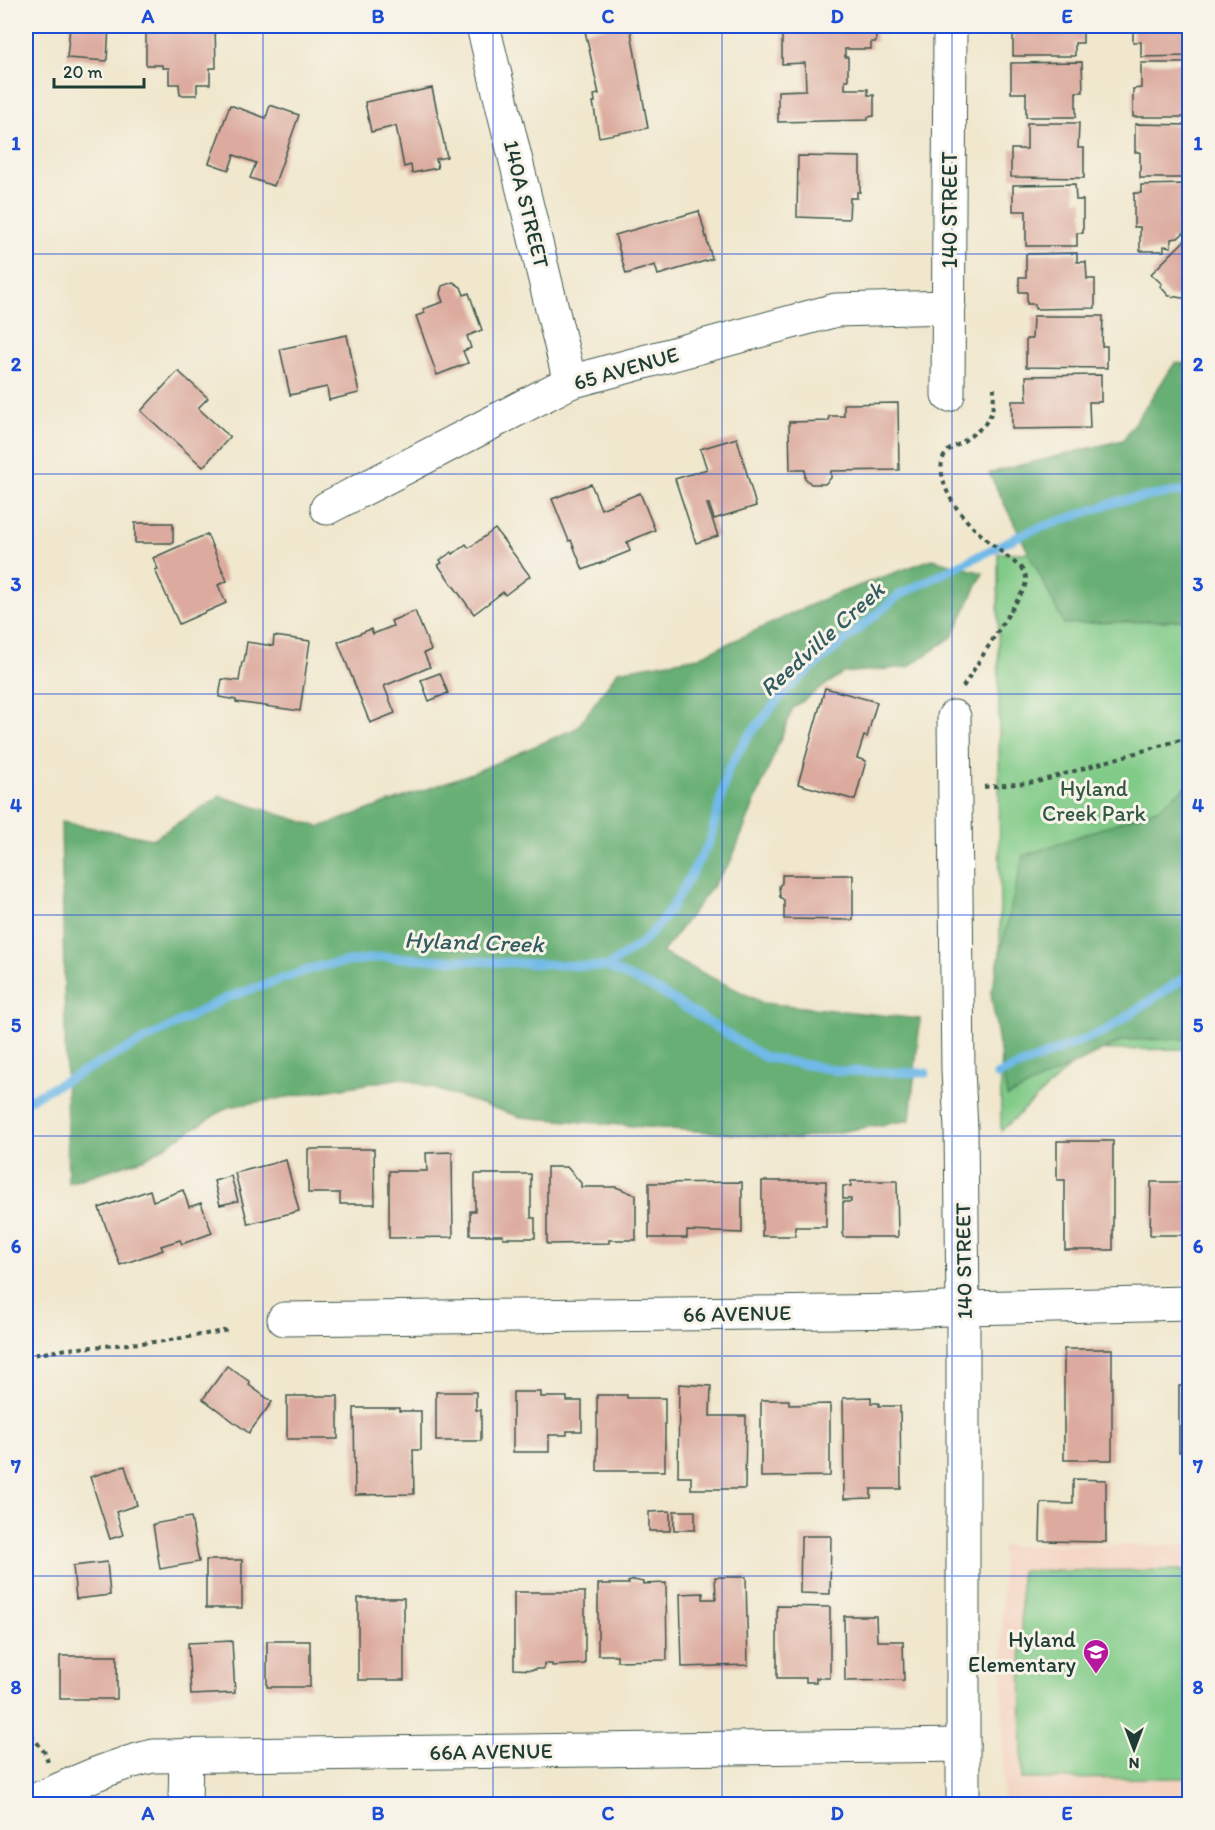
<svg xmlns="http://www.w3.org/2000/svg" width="1215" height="1830" viewBox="0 0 1215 1830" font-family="Itim,sans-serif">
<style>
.built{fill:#f4d3c1}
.green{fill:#81cb88;stroke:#50845e;stroke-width:1.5}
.forest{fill:#68af74;stroke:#447654;stroke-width:1.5}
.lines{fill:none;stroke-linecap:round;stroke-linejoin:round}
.stream{stroke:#6fb9e8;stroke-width:9}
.building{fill:#dcaa9e}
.minor-casing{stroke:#3e564b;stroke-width:35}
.path{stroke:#3e564b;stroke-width:4;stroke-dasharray:4.5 4.5;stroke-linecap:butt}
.minor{stroke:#fff;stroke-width:33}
.grid{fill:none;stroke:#1d4ed8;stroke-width:1.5;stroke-opacity:0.55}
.labels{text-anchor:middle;stroke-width:6;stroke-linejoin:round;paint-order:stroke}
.street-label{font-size:22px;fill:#1f3d34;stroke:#f7f3e8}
.park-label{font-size:22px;fill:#335945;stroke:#f7f3e8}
.poi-label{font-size:22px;fill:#1f3d34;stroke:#f7f3e8;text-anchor:end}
.water-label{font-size:24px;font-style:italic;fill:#335c61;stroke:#f7f3e8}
.neatline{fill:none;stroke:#1d4ed8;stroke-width:2}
.grid-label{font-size:20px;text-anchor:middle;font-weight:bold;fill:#1d4ed8}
</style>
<rect width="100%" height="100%" fill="#f7f3e8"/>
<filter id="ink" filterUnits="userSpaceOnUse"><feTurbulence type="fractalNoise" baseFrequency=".0167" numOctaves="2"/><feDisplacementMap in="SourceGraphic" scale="12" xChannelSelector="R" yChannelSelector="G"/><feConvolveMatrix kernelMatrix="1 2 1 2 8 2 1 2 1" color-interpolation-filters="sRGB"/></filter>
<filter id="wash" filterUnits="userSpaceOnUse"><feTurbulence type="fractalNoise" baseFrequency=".008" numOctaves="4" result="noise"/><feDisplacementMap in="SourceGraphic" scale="24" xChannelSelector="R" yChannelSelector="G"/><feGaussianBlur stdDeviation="1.35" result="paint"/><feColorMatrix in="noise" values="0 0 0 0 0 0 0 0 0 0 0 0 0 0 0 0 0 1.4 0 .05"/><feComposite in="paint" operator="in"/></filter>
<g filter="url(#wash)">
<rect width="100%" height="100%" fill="#f0e7cd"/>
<path class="built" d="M1189 1545V1804H1003L1002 1546Z"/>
<g class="green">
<path d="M1190 551 1189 1049 1088 1050 1001 1131 998 553Z"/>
<path d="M1189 1570V1778L1022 1779 1021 1571Z"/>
</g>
<g class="forest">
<path d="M1175 363 1189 364V620L1064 624 989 473 1123 440Z"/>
<path d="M932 559 983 573 952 637 908 667 843 673 793 708 730 863 662 953 763 1003 920 1019 910 1120 797 1139 521 1117 402 1078 228 1107 146 1158 68 1183 61 822 153 839 220 796 320 827 475 772 577 728 618 671 699 657 828 597Z"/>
<path d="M1189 784V1039L1124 1040 1007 1097 991 993 1023 856 1159 808Z"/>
</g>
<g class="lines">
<g class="stream">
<path d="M607 967 644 941 662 921 677 899 710 841 728 770 746 739 787 689 899 595 1025 533 1119 501 1190 490"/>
<path d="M997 1075 1105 1031 1190 974"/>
<path d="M26 1101 226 998 320 966 383 957 607 967 657 990 764 1057 840 1071 926 1073"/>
</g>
</g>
<g id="blocks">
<g class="building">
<path d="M70 26H109L107 61 67 58Z"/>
<path d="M163 26H215L216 68H210V84H197V95H180L179 84H169V68H162V65H146V30H163Z"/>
<path d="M616 26H630L648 128 599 137 593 102H595L594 95 599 94 585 31Z"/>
<path d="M839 26H875L876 42H871V49H845V57H848V80H845V89H868V95H874V116L868 117V120L778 122V91L806 90 805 63 782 64V28Z"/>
<path d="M1026 26H1083V43H1075V56H1013V28H1026Z"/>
<path d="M1133 26H1190V56L1141 57V42H1133Z"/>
<path d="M1082 62 1083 92H1076V117H1026V93H1011V63Z"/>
<path d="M1141 63H1188L1190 117H1133V89L1141 88Z"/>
<path d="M432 88 447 157 436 159 438 168 412 173 411 165 404 167 396 126 371 132 365 102Z"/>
<path d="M230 105 266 118 270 105 299 115 274 186 250 178 256 163 234 155 229 170 209 163Z"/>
<path d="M1027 123H1079L1078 148H1084V178L1011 177V149H1027Z"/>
<path d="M1135 124 1190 125V153H1185V178H1140V152H1135Z"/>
<path d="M798 156 860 157V192H857V198H850L849 219 797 217Z"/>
<path d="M1075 184 1076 200H1083V233H1077V246H1026V211H1013V185Z"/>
<path d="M1185 184 1186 209H1190V222H1187V230L1178 238 1171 239V247L1164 246V251H1140V227H1134V193H1141V185Z"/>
<path d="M699 211 712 259 658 275 655 265 626 274 615 235Z"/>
<path d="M1190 235V304L1183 298 1169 296 1160 286 1162 284 1151 274Z"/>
<path d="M1077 253V262H1086L1087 279H1095V308L1035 309V304H1027V292H1019V277H1026V254Z"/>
<path d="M453 282 461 287 464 295 469 293 482 330 467 336 471 348 463 351 468 363 437 375 416 316 425 313 423 309 443 302 440 294 442 286Z"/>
<path d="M1033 316H1103L1102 346H1107V368L1026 367V339H1032Z"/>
<path d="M347 335 359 393 329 400 327 387 290 395 280 349Z"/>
<path d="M178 371 208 398 198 408 230 437 203 467 141 411Z"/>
<path d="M1101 375V402H1089L1090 428 1012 429V401H1027L1026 376Z"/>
<path d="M898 403 899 470 831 471V478L825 484H811L805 478V470H790L789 422 829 421V416H844V404Z"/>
<path d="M737 438 756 506 714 519 709 504H707L718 536 696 543 675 479 707 469 700 449Z"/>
<path d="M591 484 601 509 640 493 655 530 627 542 630 551 583 570 571 540 569 541 552 499Z"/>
<rect x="135" y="523" width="38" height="20"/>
<path d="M495 529 530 576 505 595 503 592 474 614 438 565 442 563 440 560 452 552 453 554 466 544 469 548Z"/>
<path d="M207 534 227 581 218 585 226 603 179 624 155 570 158 569 153 558Z"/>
<path d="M415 611 431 650 424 653 430 667 384 686 395 713 370 723 338 642 371 629 373 634 393 626 391 621Z"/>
<path d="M274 636 310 641 300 711 236 702V700L219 697 222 679 239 681 242 662H244L247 642 273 646Z"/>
<path d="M440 673 448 693 429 701 421 680Z"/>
<path d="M825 688 877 702 867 737 864 736 857 758 866 761 855 800 798 784Z"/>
<path d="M782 875H853V920L784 919V900L780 897 779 886 782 883Z"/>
<path d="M1057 1141H1113V1250H1065V1180H1057Z"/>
<path d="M308 1149H374L375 1204H340V1193H308Z"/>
<path d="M452 1152 453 1237 389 1238V1171H427L426 1153Z"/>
<path d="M286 1160 299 1211 248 1224 235 1173Z"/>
<path d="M547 1167H567L581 1183V1187H616L636 1195V1240H609V1243L547 1244Z"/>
<path d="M475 1174H531V1218H535V1238H503V1235H470V1211H475Z"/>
<path d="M231 1176 238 1201 220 1205 214 1181Z"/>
<path d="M762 1181H826V1227H795V1236H762Z"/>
<path d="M851 1181H897L898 1237H843V1202H851V1199H843V1186H851Z"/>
<path d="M742 1182V1233L687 1231V1238H649V1183Z"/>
<path d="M1151 1182H1190V1235H1150Z"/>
<path d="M150 1190 153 1201 183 1190 189 1207 201 1203 212 1233 182 1244 180 1240 161 1246 163 1250 120 1265 99 1208Z"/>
<rect x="1064" y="1349" width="48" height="111"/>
<path d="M227 1366 250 1382 249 1385 272 1402 249 1433 203 1399Z"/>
<path d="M679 1384 711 1386 710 1416H746L745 1489H691V1477H678Z"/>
<path d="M1190 1385V1451L1179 1452V1386Z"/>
<path d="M436 1392H476V1410H481V1441H436Z"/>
<path d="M513 1392H541V1397H567V1401H582V1431H567V1435H549V1452H513Z"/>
<path d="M597 1395H627V1398H665V1471H597Z"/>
<rect x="287" y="1396" width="51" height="43"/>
<path d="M871 1397V1403H879V1406H900L901 1489H871V1498L844 1499 843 1398Z"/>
<path d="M761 1400H789V1405L830 1404V1476L761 1477Z"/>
<path d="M354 1408H399V1411H421V1450H413L414 1494 355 1495Z"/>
<path d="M125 1466 137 1505 116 1512 123 1535 110 1539 90 1477Z"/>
<path d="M1073 1479 1106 1480V1542L1040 1541 1041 1503 1073 1504Z"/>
<path d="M670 1511V1531H649V1512Z"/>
<rect x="674" y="1511" width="21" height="19"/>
<path d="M191 1517 199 1562 160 1569 153 1524Z"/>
<path d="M801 1536H831L830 1594 800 1593Z"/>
<rect x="206" y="1560" width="36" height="48"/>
<path d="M107 1562 110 1595 76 1599 73 1566Z"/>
<path d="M715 1577H746L748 1665 682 1667 680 1594 703 1593V1599H716Z"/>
<path d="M634 1580 643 1582V1584L666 1583 667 1660 617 1661V1655H598V1584H629L628 1582Z"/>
<path d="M514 1592H585V1664L552 1666V1664H544V1669H535V1670L514 1669Z"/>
<rect x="358" y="1598" width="46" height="82"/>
<path d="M777 1606 830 1607V1678H816V1682H806V1678H777Z"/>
<path d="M844 1616H876L877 1641H903L904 1680 845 1681Z"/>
<path d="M232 1641 235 1693 191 1695 188 1643Z"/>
<rect x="267" y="1641" width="43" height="46"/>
<rect x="60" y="1656" width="57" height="43"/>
</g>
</g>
</g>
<g filter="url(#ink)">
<use href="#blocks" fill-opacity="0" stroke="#3e564b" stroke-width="1.5"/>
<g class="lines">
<g class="minor-casing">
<g id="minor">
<path d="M483 26 570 382"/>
<path d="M948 395 950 26"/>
<path d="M327 508 570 382 836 310 949 307"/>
<path d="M954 717 958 1070 961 1129 963 1308V1804"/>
<path d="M284 1319 909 1311 963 1308 1190 1303"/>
<path d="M27 1804C68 1786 108 1766 153 1756L963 1745"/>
<path d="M185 1804 186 1755"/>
</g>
</g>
<g class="path">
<path d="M963 687 1023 591C1027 581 1028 576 1021 568 992 543 954 519 943 480 941 470 940 461 946 453 949 449 956 446 961 443 987 424 994 421 994 388"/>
<path d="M984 787 1037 782 1190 737"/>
<path d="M26 1356 67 1349 165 1341 229 1330"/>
<path d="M26 1728 45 1753 48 1762"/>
</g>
<use href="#minor" class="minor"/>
</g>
</g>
<path class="grid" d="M263 26V1804M493 26V1804M722 26V1804M952 26V1804M26 254H1190M26 474H1190M26 694H1190M26 915H1190M26 1136H1190M26 1356H1190M26 1576H1190"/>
<defs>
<g id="school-pin" transform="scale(1.35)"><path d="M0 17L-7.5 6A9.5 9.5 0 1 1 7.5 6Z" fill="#b5179e" stroke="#f7f3e8"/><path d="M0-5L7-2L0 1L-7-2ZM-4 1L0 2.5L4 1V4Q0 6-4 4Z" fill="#fff"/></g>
</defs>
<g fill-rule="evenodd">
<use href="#school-pin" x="1096" y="1652"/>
</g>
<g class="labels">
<g class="street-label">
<text transform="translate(527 204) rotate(76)" y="8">140A STREET</text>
<text transform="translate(949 210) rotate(-90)" y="8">140 STREET</text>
<text transform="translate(626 368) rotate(-16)" y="8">65 AVENUE</text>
<text transform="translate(963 1261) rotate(-91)" y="8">140 STREET</text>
<text transform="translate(737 1313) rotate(-1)" y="8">66 AVENUE</text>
<text transform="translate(491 1751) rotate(-1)" y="8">66A AVENUE</text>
</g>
<g class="park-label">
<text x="1094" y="796">Hyland<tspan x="1094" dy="25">Creek Park</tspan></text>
</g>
<g class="poi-label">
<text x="1076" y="1647">Hyland<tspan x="1076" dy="25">Elementary</tspan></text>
</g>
<g class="water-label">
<text transform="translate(822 639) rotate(-42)" y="8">Reedville Creek</text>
<text transform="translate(474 942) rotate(2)" y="8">Hyland Creek</text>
</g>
</g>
<rect width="1215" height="1830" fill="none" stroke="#f7f3e8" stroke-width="66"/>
<g transform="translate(1134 1749) rotate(180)" stroke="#f7f3e8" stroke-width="4.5" paint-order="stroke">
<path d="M0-4.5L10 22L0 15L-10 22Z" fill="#1f3d34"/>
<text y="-9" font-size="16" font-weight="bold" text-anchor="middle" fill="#1f3d34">N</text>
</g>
<path d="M54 78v9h90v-9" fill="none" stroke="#1f3d34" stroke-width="3"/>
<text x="63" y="78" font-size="18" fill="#1f3d34" stroke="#f7f3e8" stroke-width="4.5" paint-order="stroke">20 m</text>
<rect x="33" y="33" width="1149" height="1764" class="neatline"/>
<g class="grid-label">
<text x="148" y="23">A</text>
<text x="378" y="23">B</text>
<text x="608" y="23">C</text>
<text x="837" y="23">D</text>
<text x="1067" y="23">E</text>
<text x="16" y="150">1</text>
<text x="1198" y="150">1</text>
<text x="16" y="371">2</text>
<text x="1198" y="371">2</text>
<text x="16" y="591">3</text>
<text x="1198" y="591">3</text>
<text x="16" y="812">4</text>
<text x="1198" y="812">4</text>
<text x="16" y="1032">5</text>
<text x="1198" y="1032">5</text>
<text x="16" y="1253">6</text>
<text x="1198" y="1253">6</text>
<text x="16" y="1473">7</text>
<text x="1198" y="1473">7</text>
<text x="16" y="1694">8</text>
<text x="1198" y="1694">8</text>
<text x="148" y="1820">A</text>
<text x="378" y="1820">B</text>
<text x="608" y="1820">C</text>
<text x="837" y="1820">D</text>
<text x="1067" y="1820">E</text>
</g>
</svg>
